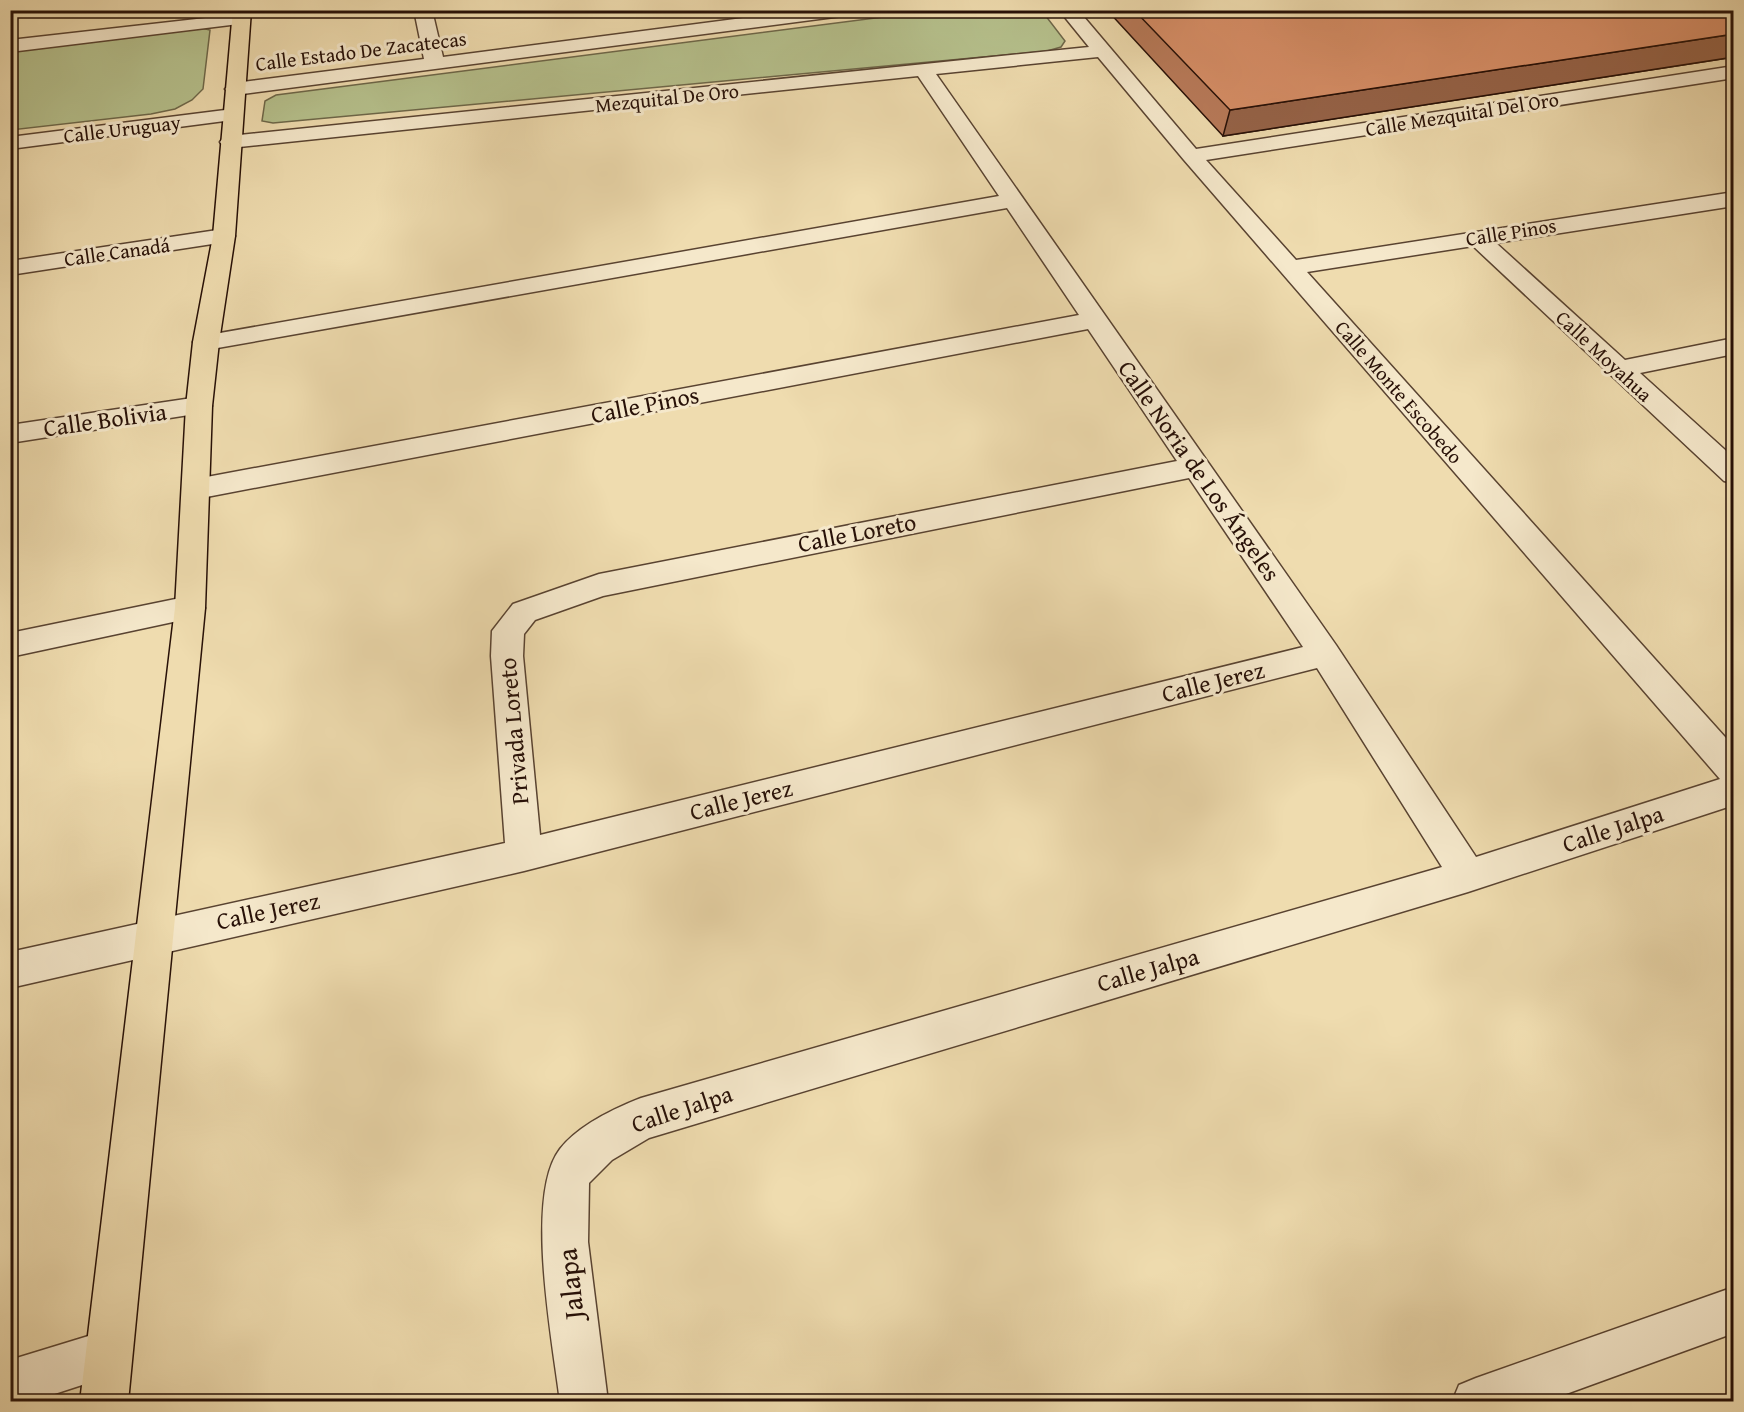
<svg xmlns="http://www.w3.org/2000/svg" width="1744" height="1412" viewBox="0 0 1744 1412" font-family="'Gentium Book Plus',serif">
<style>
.green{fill:#b6c18d;stroke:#6e684a;stroke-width:1.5}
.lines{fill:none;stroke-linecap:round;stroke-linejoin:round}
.minor-casing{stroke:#594331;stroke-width:3}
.major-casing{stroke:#271007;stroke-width:3}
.minor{fill:#f5e8cb;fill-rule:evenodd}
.major{fill:#efdcaf;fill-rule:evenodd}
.wall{fill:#b87a59;stroke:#271007;stroke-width:1.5}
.shaded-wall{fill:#966348;stroke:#271007;stroke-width:1.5}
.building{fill:#d68e67;stroke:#271007;stroke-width:1.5}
.labels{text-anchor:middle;stroke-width:6;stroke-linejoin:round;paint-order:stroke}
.far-street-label{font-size:20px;fill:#271007;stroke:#f5e8cb}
.street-label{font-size:24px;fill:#271007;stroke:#f5e8cb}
.near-street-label{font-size:28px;fill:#271007;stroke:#f5e8cb}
</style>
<rect width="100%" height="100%" fill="#efdcaf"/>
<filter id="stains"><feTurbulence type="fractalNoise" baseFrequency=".00333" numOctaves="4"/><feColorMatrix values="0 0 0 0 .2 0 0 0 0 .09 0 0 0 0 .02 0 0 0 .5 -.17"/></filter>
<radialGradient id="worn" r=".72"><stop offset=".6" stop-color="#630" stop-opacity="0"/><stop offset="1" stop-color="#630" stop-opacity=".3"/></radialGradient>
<g class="green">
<path d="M930 11H1042L1065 41 1061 47 1047 51 273 123 262 121 265 101 276 95Z"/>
<path d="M201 28 210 30 203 89 192 100 175 109 151 114 11 130V50Z"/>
</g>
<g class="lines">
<g class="minor-casing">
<g id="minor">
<path d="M414 10H432L443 57 804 10H859L850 15 235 95 225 89 235 83 424 59Z"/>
<path d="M1059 10H1078L1196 149 1734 66V78L1206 160 1296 260 1734 192V206L1496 243 1625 360 1734 338V354L1640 373 1734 458V483L1724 481 1473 246 1307 272 1734 747V805L1468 892 649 1138 612 1160 589 1183 588 1242 608 1402H560C553 1343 524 1196 560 1149 579 1125 613 1109 641 1098L1442 867 1317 668 524 871 10 988V952L505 843 491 656 492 631 513 604 599 574 1177 461 1088 329 196 499 186 496 182 489 186 482 196 479 1079 315 1007 208 206 350 197 347 193 342 197 337 999 196 918 76 230 148 223 146 220 142 223 138 230 136 1089 47ZM1098 57 1184 160 1720 779 1476 857 1336 645 936 74ZM1189 478 1303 647 540 835 523 656 524 634 535 620 603 596Z"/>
<path d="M241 14 250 19 247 23 10 52V40Z"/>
<path d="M233 109 240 111 243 115 240 119 10 149V137Z"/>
<path d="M224 229 232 231 235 236 232 241 10 275V261Z"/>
<path d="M199 397 208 400 212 406 208 412 10 443V425Z"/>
<path d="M190 596 201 600 205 608 201 616 10 657V633Z"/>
<path d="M1734 1287V1333L1544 1402H1452L1459 1385 1476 1378Z"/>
<path d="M108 1330 125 1337 132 1354 125 1371 30 1402H10V1360Z"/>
</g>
</g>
<g class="major-casing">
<path id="major" d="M233 10H251L235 236 219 342 212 406 205 608 128 1402H80L175 608 186 406 193 342 213 236Z"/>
</g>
<use href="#minor" class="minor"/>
<use href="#major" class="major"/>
</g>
<path class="wall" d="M1107 10H1734V57L1223 136Z"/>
<path class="shaded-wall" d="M1734 34V57L1223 136 1230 110Z"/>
<path class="building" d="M1134 10H1734V34L1230 110Z"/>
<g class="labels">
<g class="far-street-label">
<text transform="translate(361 51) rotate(-7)" y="7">Calle Estado De Zacatecas</text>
<text transform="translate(667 98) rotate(-6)" y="7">Mezquital De Oro</text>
<text transform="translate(1462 114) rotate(-9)" y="7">Calle Mezquital Del Oro</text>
<text transform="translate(122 129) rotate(-7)" y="7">Calle Uruguay</text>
<text transform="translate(1511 232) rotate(-9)" y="7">Calle Pinos</text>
<text transform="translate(117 252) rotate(-8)" y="7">Calle Canadá</text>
<text transform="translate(1604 356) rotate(43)" y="7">Calle Moyahua</text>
<text transform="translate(1399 392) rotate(49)" y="7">Calle Monte Escobedo</text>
</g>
<g class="street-label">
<text transform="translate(645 405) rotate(-11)" y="8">Calle Pinos</text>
<text transform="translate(105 420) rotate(-8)" y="8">Calle Bolivia</text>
<text transform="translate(1199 471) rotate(55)" y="8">Calle Noria de Los Ángeles</text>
<text transform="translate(857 533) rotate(-11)" y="8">Calle Loreto</text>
<text transform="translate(1213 682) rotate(-14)" y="8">Calle Jerez</text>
<text transform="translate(514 731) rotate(-95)" y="8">Privada Loreto</text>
<text transform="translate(741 800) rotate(-14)" y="8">Calle Jerez</text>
<text transform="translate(1613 829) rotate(-18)" y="8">Calle Jalpa</text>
<text transform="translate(268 911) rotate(-12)" y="8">Calle Jerez</text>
<text transform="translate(1148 970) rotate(-16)" y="8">Calle Jalpa</text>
<text transform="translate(682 1109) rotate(-18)" y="8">Calle Jalpa</text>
</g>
<g class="near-street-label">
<text transform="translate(570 1284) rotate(-96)" y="10">Jalapa</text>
</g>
</g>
<rect width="1744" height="1412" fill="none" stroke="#efdcaf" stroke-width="36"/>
<rect x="12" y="12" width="1720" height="1388" fill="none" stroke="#271007" stroke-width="3"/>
<rect x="18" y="18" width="1708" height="1376" fill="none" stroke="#271007" stroke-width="1.5"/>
<rect width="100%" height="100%" filter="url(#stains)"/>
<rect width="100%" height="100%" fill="url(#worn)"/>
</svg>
